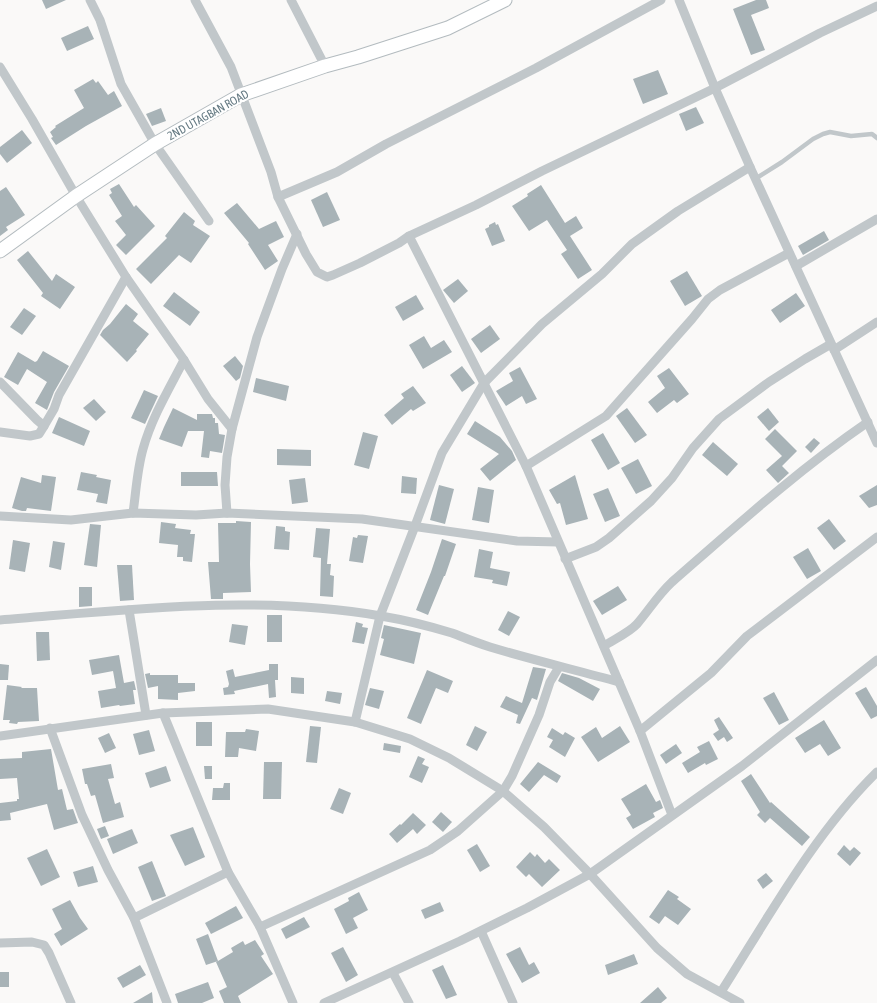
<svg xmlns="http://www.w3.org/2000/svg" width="877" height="1003" viewBox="0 0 877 1003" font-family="'Asap Condensed',sans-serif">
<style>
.building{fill:#a8b3b7}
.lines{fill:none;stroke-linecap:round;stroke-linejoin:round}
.secondary-casing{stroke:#b3bbbf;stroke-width:15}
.lane{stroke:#c1c7ca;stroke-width:4.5}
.street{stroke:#c1c7ca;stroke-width:9}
.secondary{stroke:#fff;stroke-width:13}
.labels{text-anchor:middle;stroke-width:4;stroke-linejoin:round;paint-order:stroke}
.street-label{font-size:12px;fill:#657a83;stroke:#fff}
</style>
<rect width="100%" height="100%" fill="#faf9f8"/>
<g class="building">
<path d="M42 0H66L46 9Z"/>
<path d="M756 0H766L769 8 751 15 765 50 751 55 733 9Z"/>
<path d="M88 26 94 39 67 51 61 38Z"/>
<path d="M658 70 668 94 643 104 633 79Z"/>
<path d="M93 79 96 83 98 81 108 95 114 91 122 106 86 126 56 145 51 138 53 137 50 132 56 127 55 126 84 108 74 90Z"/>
<path d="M696 107 704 123 686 131 679 114Z"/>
<path d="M161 108 166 121 152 126 146 114Z"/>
<path d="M22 130 32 143 7 163 0 154V147Z"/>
<path d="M119 184 134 207 136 205 155 226 126 255 116 245 126 235 115 221 122 216 109 195 112 193 110 189Z"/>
<path d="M541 185 565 223 576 216 583 228 570 236 592 270 578 279 561 254 567 250 547 220 529 231 512 206 528 196 527 194Z"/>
<path d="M6 187 25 215 6 227 8 230 0 236V191Z"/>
<path d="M327 192 340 220 323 227 311 200Z"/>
<path d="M237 203 259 229 276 221 284 237 268 245 278 261 265 270 248 244 249 243 224 213Z"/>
<path d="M184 212 195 221 193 225 210 236 191 263 179 255 151 284 136 269 167 238 165 236Z"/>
<path d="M495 222 496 225 498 224 505 241 492 246 485 229 489 227V225Z"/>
<path d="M824 231 829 240 803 255 798 246Z"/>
<path d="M28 251 52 281 56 274 75 287 60 309 41 296 43 293 17 260Z"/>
<path d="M687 271 702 296 685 306 670 281Z"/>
<path d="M458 279 468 291 454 303 443 290Z"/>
<path d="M174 292 200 312 190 326 163 306Z"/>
<path d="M796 293 805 306 780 323 771 310Z"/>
<path d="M416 295 424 309 403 321 395 307Z"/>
<path d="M126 304 138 314 133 321 149 334 136 350 137 351 127 362 100 335 103 330 110 324Z"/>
<path d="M24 308 36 316 22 335 10 327Z"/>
<path d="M490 325 500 339 481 353 471 339Z"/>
<path d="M424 336 431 348 444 340 452 352 423 369 409 345Z"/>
<path d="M43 351 69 366 54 392 47 410 35 403 47 382 27 369 18 385 4 377 18 352 35 362 37 361Z"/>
<path d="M235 356 243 366 240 378 236 381 223 366Z"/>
<path d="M462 366 475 383 462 392 450 375Z"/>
<path d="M520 367 537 399 526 404 522 396 506 406 496 391 513 381 509 373Z"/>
<path d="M669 368 689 394 677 403 674 400 657 413 648 402 665 388 657 376Z"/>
<path d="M256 378 289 386 286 401 253 392Z"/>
<path d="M413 386 426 403 413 411 411 409 392 425 384 415 404 398 401 394Z"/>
<path d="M144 390 158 396 145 424 131 418Z"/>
<path d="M94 399 106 412 96 421 83 408Z"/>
<path d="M173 408 197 420V414H212L213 418H215V423H218L219 434 225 435 222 453 210 451 209 458 201 457 204 431H188L182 447 159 439 164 427Z"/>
<path d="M627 408 647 435 635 443 616 416Z"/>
<path d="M768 408 779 422 769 431 757 417Z"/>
<path d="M59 417 90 431 84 446 52 433Z"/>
<path d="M475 421 500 437 512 451 516 460 490 481 480 469 499 454 467 434Z"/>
<path d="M775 429 797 451 782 466 789 473 778 483 766 470 782 456 765 439Z"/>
<path d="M363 432 378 436 369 469 354 465Z"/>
<path d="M603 433 620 463 608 470 591 440Z"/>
<path d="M814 438 820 443 811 453 805 447Z"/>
<path d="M713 442 738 464 727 476 702 455Z"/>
<path d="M277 449 311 450V466L277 465Z"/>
<path d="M638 459 652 486 636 494 621 468Z"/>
<path d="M81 472 97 475 96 477 111 480 107 504 96 502 98 494 77 490Z"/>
<path d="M181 472H217L218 486H181Z"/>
<path d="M42 475 56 477 51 511 27 508 26 511H22L12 508 21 477 41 483Z"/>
<path d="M575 475 588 519 566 525 560 503 557 504 549 490Z"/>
<path d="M402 476 417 478 416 494 401 493Z"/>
<path d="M305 478 308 502 292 504 289 480Z"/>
<path d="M439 485 454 489 445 524 430 520Z"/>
<path d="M877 485V505L869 508 859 496Z"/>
<path d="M478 487 494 490 489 523 472 520Z"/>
<path d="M608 488 620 516 605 522 593 494Z"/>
<path d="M829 519 846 541 834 550 817 528Z"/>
<path d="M236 521 251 522 250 564 251 592 223 593V599H211L208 562H219L218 523H236Z"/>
<path d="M161 522 176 524 175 528 191 530 190 534H195L192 562 183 561V557H177L178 545 159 543Z"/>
<path d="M90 524 101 525 97 567 84 565Z"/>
<path d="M276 526 285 527V531L290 532 289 550 274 549Z"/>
<path d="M316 528 330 529 327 564H331L330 575 334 576 333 597 320 596 321 558 313 557Z"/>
<path d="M358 535 368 536 363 563 349 561 353 537 357 538Z"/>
<path d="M442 539 456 544 445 576H444L428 615 416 610 431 572Z"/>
<path d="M13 540 30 543 25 572 9 569Z"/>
<path d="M53 541 65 543 61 570 49 567Z"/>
<path d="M808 548 821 571 807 579 793 557Z"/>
<path d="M479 549 493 552 490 568 510 572 507 586 492 583 493 580 474 577Z"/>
<path d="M117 565H132L134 600 120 601Z"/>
<path d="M618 586 627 600 602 615 593 601Z"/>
<path d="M79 587H92V606L79 607Z"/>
<path d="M508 611 520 617 509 636 498 630Z"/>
<rect x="267" y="615" width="15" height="27"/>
<path d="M356 622 363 624 362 627 368 628 364 644 352 642Z"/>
<path d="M232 624 248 626 245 645 229 642Z"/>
<path d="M384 625 421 633 414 664 380 655 384 639 381 638Z"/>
<path d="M36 632H49L50 660 37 661Z"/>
<path d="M119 655 124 683 134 681 136 690H133L135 704 120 706 119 705 101 708 98 691 116 688 113 671 92 675 89 660Z"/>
<path d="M0 664 9 665 8 680H0Z"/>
<path d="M269 664H278V680H275L276 697 269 698 268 684 234 691 235 694 224 695 223 688 228 687 229 684 226 671 233 669 235 677 269 670Z"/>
<path d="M533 667 546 669 537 700 532 698 520 724 516 723 518 715 500 707 506 696 522 703Z"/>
<path d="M427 670 453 681 448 693 436 688 421 724 407 718Z"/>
<path d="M150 673V675H178V683H195V691L178 693V700L158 699V686L148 688 145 674Z"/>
<path d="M562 673 579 678 600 689 593 701 558 681Z"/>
<path d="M291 677 304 678V694L291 693Z"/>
<path d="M7 685 22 687 21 688H37L39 721 18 722 17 724 9 723 10 720H3Z"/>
<path d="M866 687 877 706V716L871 719 855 693Z"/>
<path d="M370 688 384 691 379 709 365 705Z"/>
<path d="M327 691 342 693 340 704 325 701Z"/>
<path d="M774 692 789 720 779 725 763 698Z"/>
<path d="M719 717 733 738 727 742 724 737 718 741 713 734 719 730 714 720Z"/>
<path d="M824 720 841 748 828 756 820 744 805 753 795 738Z"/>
<rect x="196" y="722" width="16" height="24"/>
<path d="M310 726 321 727 317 763 306 762Z"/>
<path d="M475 726 487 732 477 751 466 745Z"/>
<path d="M620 726 630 742 598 762 581 737 596 727 602 738Z"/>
<path d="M552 728 563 735 565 732 575 738 565 757 549 747 553 740 547 737Z"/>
<path d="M246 729 259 731 256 751 239 748 238 757H225L226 732H245Z"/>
<path d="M149 730 155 751 139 755 133 734Z"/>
<path d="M109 733 116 748 105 753 98 738Z"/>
<path d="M709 741 718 759 706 765 705 763 688 773 682 763 700 752 697 747Z"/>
<path d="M384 743 401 746 400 753 383 750Z"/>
<path d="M676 744 682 753 666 764 660 755Z"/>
<path d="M51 749 58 790 62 789 67 810 73 809 78 823 54 830 47 804 10 813 11 820 0 821V803L17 801V799H19L17 778 0 779V759L22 758V752Z"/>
<path d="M418 756 425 759 422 764 429 767 422 783 409 777Z"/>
<path d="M264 762H282L281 799H263Z"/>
<path d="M538 762 561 776 557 783 544 775 529 792 520 784Z"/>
<path d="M111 764 114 778 108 779 115 804 120 802 124 817 103 823 95 795 91 796 87 784H85L82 769Z"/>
<path d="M166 766 171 781 150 788 145 773Z"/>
<path d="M204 766H212V779H205Z"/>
<path d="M751 774 770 803 771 802 810 837 802 846 770 818 765 823 757 815 760 812 741 781Z"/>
<path d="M224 783H230V800H212L213 788H223Z"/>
<path d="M646 784 656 802 660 800 663 808 653 813 655 817 633 829 626 818 631 815 621 799Z"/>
<path d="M339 788 351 793 343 814 330 809Z"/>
<path d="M441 812 452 822 443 832 432 822Z"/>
<path d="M413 813 426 825 417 834 413 829 397 843 389 834 400 824 401 825Z"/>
<path d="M105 826 109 836 101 839 97 829Z"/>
<path d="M193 827 205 857 185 866 170 835Z"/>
<path d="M132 829 138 843 113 854 107 839Z"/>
<path d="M477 844 490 866 480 872 467 850Z"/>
<path d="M844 845 850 851 854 847 861 853 850 866 837 854Z"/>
<path d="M47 849 60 877 41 886 27 858Z"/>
<path d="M530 852 535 857 537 854 545 863 549 859 560 870 542 887 529 874 526 877 516 867Z"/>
<path d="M152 861 166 896 152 901 138 867Z"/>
<path d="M93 866 98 882 78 887 73 872Z"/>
<path d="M766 873 773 881 763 889 757 880Z"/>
<path d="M668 890 679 897 677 899 691 909 678 925 665 916 659 924 649 917Z"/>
<path d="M359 892 368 910 353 918 358 928 346 934 334 909 349 901 348 898Z"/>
<path d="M70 900 80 918 88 929 61 946 54 934 62 929 52 909Z"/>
<path d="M440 902 444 911 425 919 421 910Z"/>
<path d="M236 906 243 918 211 934 205 923Z"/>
<path d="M304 917 310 927 286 939 281 929Z"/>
<path d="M208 934 218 961 233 952 231 948 243 941 245 945 255 940 264 954 261 956 273 974 238 996 241 1003H224L219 991 227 987 216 962 218 961 206 965 196 939Z"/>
<path d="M343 947 358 975 346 982 331 953Z"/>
<path d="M520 947 529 965 534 962 540 973 522 983 506 954Z"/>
<path d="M634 954 638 964 608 975 605 965Z"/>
<path d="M140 965 146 975 123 988 117 978Z"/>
<path d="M443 965 457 995 446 999 432 970Z"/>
<rect x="0" y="972" width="9" height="15"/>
<path d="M208 982 214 998 202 1003H178L175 994Z"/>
<path d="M658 987 667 998 661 1003H640Z"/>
<path d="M152 992 153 1003H133Z"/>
</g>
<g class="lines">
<g class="secondary-casing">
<path id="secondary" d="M0 251 76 196 155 144 241 95 325 66 358 57 448 28 505 0"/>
</g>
<path class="lane" d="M755 179 782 162 813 139 823 134 830 132 851 136 872 134 877 138"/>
<g class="street">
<path d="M90 0 100 20 121 84 155 144 209 221"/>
<path d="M195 0 231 67 271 172 278 197 306 254 317 272 327 277 333 275 360 263 399 243 409 236 476 205 542 171 715 88 820 33 877 6"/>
<path d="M291 0 325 66"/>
<path d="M679 0 715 88 750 167 877 443"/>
<path d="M0 67 32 119 76 196 126 277 184 360 208 399 232 429 257 337 282 269 297 234"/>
<path d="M278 197 337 172 386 144 536 68 661 0"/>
<path d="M409 236 526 466 640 731 672 815"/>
<path d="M796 266 877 219"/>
<path d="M834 350 877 322"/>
<path d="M0 382 37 420 44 426 54 409 59 395 126 277"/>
<path d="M0 432 30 436 39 434 44 426"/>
<path d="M526 466 606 416 692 319 708 299 720 290 789 253"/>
<path d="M133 513C136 492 137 470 143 449 152 417 169 389 184 360"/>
<path d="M227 513 225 485 227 457 232 429"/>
<path d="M0 516 71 520 133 513 196 515 227 513 362 519 517 541 558 542"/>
<path d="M565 559 596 547 609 538 651 501 672 478 693 448 719 419 769 382 805 359 831 344"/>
<path d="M129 610 146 715"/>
<path d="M0 620C126 610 255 594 381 616 405 620 429 626 452 633 465 638 477 643 490 647 533 660 576 670 619 682"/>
<path d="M604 646C613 640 630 632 637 624 649 610 658 595 672 582 735 527 798 470 868 422"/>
<path d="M163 713 228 872 260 927 293 1003"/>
<path d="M355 722 380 616 415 526 442 453 484 383 542 324 602 274 632 244 678 211 750 167"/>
<path d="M50 728 82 815 108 870 134 918 167 1003"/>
<path d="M640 731 711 673 747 636 877 537"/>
<path d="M0 736 163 713 268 709 355 722 410 739 449 758 503 791 544 827 590 874 657 948 687 974 740 1003"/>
<path d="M134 918 228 872"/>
<path d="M260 927 430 850 458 831 503 791 512 776 539 715 550 682 559 667"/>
<path d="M481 931 513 1003"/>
<path d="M0 943 32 942 44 945 49 953 71 1003"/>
<path d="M393 973 409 1003"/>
<path d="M721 992C768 918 814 834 877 772"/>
<path d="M324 1003 460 941 527 908 590 874 742 766 877 660"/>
</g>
<use href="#secondary" class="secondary"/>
</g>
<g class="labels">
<g class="street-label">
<text transform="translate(208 115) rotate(-29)" y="4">2ND UTAGBAN ROAD</text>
</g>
</g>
</svg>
